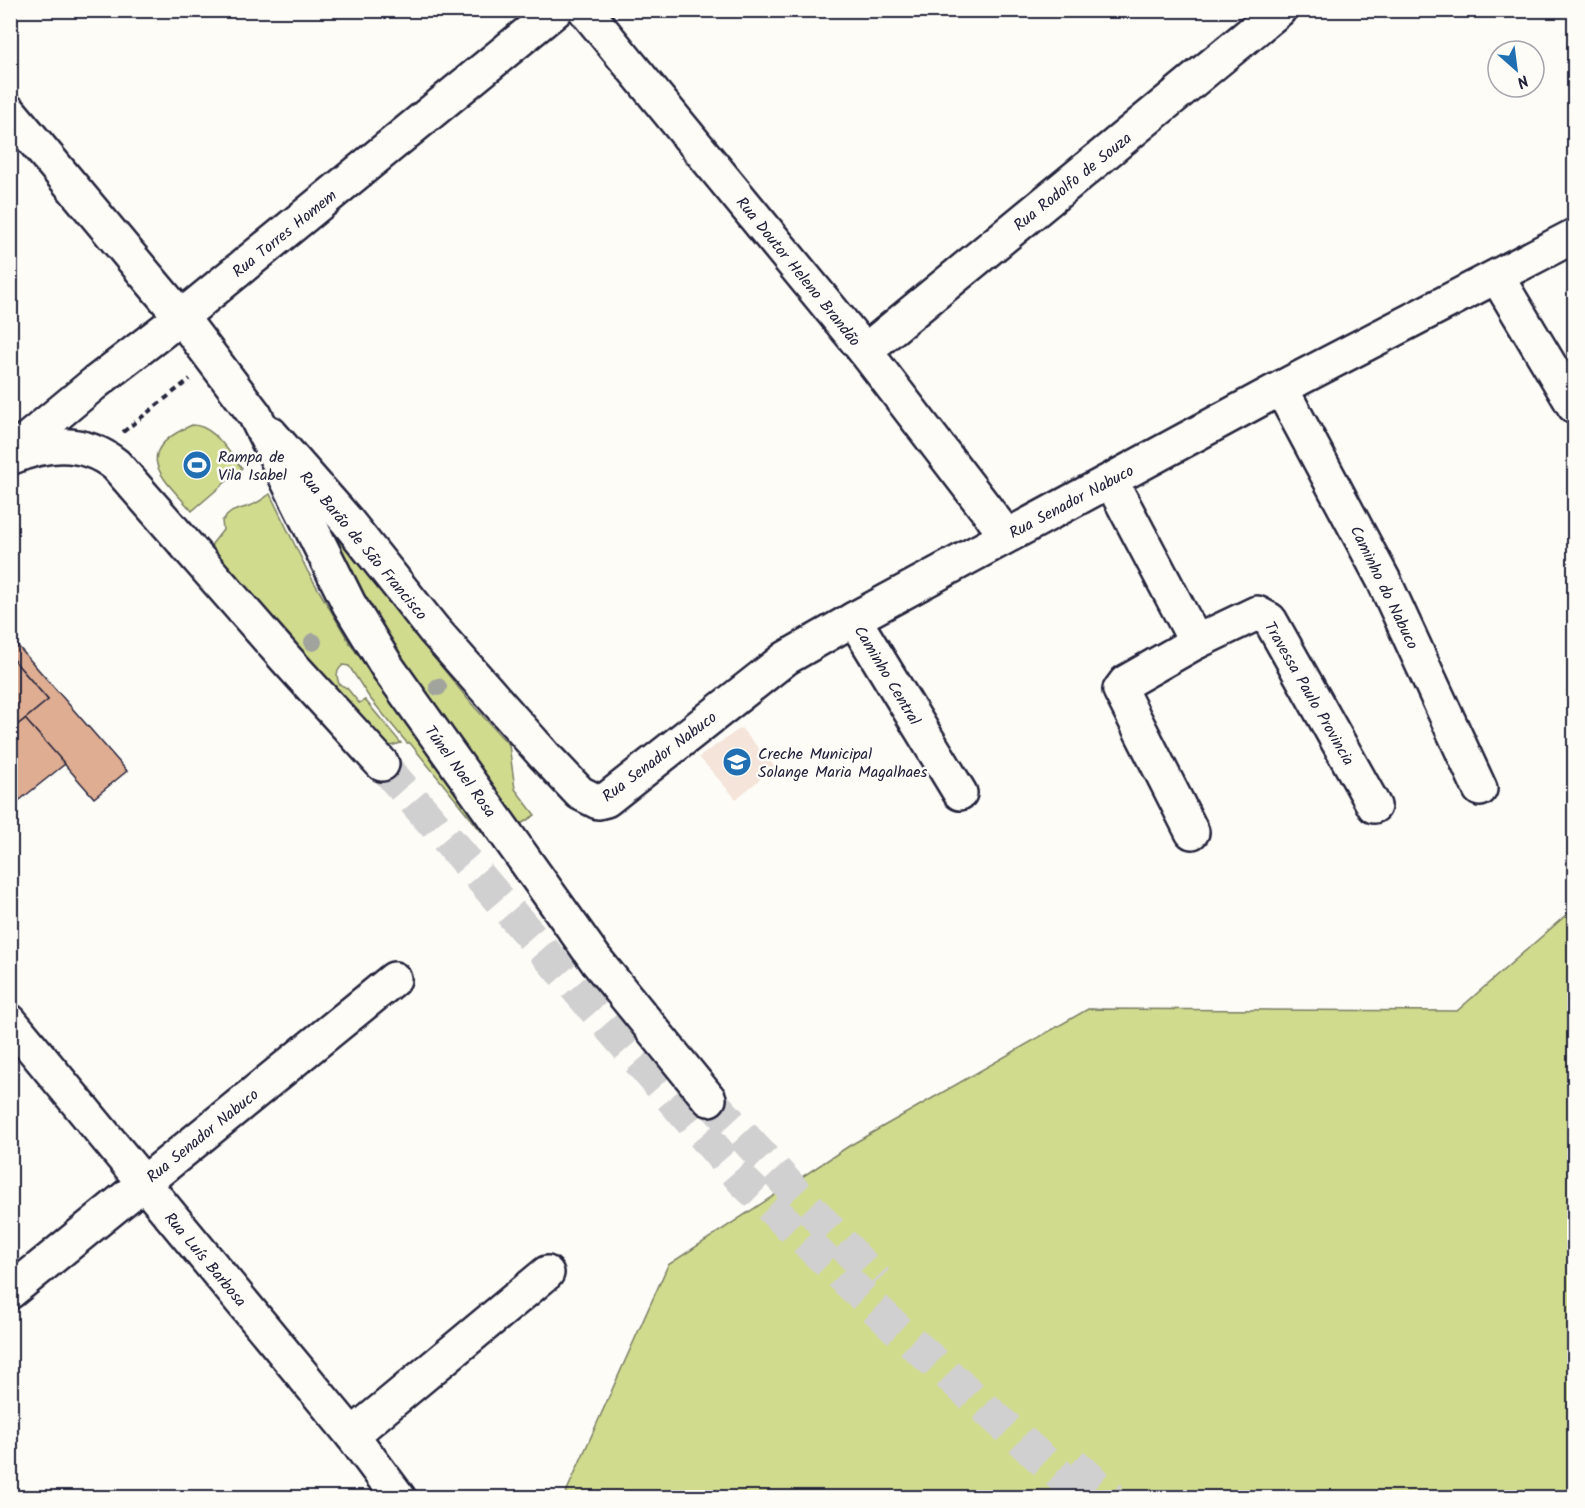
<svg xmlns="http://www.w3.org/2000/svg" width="1585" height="1508" viewBox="0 0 1585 1508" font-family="Kalam,sans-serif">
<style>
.built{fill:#f4e4d9}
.green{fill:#d0db8e;stroke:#797e64;stroke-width:1.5}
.building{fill:#dfad92;stroke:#22223b;stroke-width:1.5}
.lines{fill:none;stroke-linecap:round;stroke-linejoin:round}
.major-tunnel{stroke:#d1d0d1;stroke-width:33;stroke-dasharray:33 16;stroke-linecap:butt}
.minor-casing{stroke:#22223b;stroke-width:38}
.major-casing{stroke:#22223b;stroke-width:38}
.path{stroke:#22223b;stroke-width:4;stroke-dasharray:6 4.5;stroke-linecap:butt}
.minor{stroke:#fdfcf7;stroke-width:33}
.major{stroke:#fdfcf7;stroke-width:33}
.tree{fill:#a1a39d}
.labels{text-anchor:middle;stroke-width:5;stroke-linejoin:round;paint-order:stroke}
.street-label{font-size:16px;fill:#22223b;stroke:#fdfcf7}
.poi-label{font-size:16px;fill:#22223b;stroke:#fdfcf7;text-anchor:start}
</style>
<rect width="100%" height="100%" fill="#fdfcf7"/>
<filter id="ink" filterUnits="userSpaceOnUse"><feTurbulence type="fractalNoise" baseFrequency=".0167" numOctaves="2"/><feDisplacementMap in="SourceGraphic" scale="12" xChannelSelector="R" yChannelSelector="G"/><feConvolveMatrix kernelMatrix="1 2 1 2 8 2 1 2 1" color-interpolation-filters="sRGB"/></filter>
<g filter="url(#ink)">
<path class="built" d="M741 728 775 767 736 799 699 757Z"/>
<g class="green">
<path d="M192 425C214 425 228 452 242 468L192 511C161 476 130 452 192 425Z"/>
<path d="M270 494 308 572 351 645 483 828 484 835 410 743H407L369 697 349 666 343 665C336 671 336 675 339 684L347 688 359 703 365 700 401 743 387 747 208 549 223 530 222 521C235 506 238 511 252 505 258 503 264 498 270 494Z"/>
<path d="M327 531 333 533 471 703 509 745 515 789 535 815 521 824 386 636Z"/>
<path d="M1574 908V1497H564L668 1265 849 1146 1088 1009 1457 1011Z"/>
</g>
<g class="building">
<path d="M10 637 127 771 94 798 25 719 48 700 10 656Z"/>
<path d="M10 656 48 700 10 731Z"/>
<path d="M25 719 65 764 11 807 10 731Z"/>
</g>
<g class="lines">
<g class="major-tunnel">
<path d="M382 764 742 1180 895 1327 1085 1498"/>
<path d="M709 1099 877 1281"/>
<path d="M1073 1463 1112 1498"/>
</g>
<g class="minor-casing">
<g id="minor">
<path d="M585 10 865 351 1006 535"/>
<path d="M1497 277 1574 406"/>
<path d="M181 317 556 10"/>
<path d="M865 351 1279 10"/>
<path d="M1281 388 1384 581 1480 789"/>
<path d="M270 433 347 521 434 630 544 755 580 793 598 802 606 800 786 658 854 619 1281 388 1574 236"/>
<path d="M1111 481 1196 642"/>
<path d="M854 619 960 793"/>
<path d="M1192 832 1120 690 1126 682 1196 642 1257 613 1270 620 1374 806"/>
<path d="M10 1021 352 1435 399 1498"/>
<path d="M10 1292 394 979"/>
<path d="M352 1435 547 1273"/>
</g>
</g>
<g class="major-casing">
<g id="major">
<path d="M10 112 181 317 255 415 349 604 388 668 596 960 709 1099"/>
<path d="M12 452 95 383 181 317"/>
<path d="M10 458C46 442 84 439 116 465L286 659 382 764"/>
</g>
</g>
<path class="path" d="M123 432 190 379"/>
<use href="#minor" class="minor"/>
<use href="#major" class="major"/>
</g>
<g class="tree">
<circle cx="313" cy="642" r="9"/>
<circle cx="438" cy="687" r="9"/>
</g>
</g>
<defs>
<g id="stadium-disc" transform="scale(1.5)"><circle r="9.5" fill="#1f6fb2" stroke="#fdfcf7"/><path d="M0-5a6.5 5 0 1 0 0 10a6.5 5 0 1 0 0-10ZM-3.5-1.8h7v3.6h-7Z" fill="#fff"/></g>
<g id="school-disc" transform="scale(1.5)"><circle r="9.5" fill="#1f6fb2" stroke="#fdfcf7"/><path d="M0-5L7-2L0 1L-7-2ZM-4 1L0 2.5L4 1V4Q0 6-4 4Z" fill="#fff"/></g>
</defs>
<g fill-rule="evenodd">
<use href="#stadium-disc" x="197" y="465"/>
<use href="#school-disc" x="737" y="762"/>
</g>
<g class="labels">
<g class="street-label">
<text transform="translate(1072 181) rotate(-39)" y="6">Rua Rodolfo de Souza</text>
<text transform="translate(284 233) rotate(-39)" y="6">Rua Torres Homem</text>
<text transform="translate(799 271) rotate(51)" y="6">Rua Doutor Heleno Brandão</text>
<text transform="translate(1071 501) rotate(-28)" y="6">Rua Senador Nabuco</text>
<text transform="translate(364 545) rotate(50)" y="6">Rua Barão de São Francisco</text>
<text transform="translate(1385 587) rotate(64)" y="6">Caminho do Nabuco</text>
<text transform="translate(888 675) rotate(59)" y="6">Caminho Central</text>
<text transform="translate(1310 693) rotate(60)" y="6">Travessa Paulo Provincia</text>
<text transform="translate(659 756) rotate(-37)" y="6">Rua Senador Nabuco</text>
<text transform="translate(461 771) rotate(54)" y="6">Túnel Noel Rosa</text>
<text transform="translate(202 1135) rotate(-39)" y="6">Rua Senador Nabuco</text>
<text transform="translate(206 1259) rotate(50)" y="6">Rua Luís Barbosa</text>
</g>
<g class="poi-label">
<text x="218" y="462">Rampa de<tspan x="218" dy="18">Vila Isabel</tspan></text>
<text x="758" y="759">Creche Municipal<tspan x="758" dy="18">Solange Maria Magalhaes</tspan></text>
</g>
</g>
<rect width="1585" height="1508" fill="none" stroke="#fdfcf7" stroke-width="36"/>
<rect x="18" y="18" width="1549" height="1472" fill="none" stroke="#22223b" stroke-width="2" filter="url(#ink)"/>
<g transform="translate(1516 69) rotate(152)"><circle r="28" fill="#fdfcf7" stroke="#a5a5ac" stroke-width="1.5"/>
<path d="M0-4.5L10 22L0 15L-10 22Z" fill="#1f6fb2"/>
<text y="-9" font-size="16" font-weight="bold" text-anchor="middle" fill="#22223b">N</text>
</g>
</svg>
